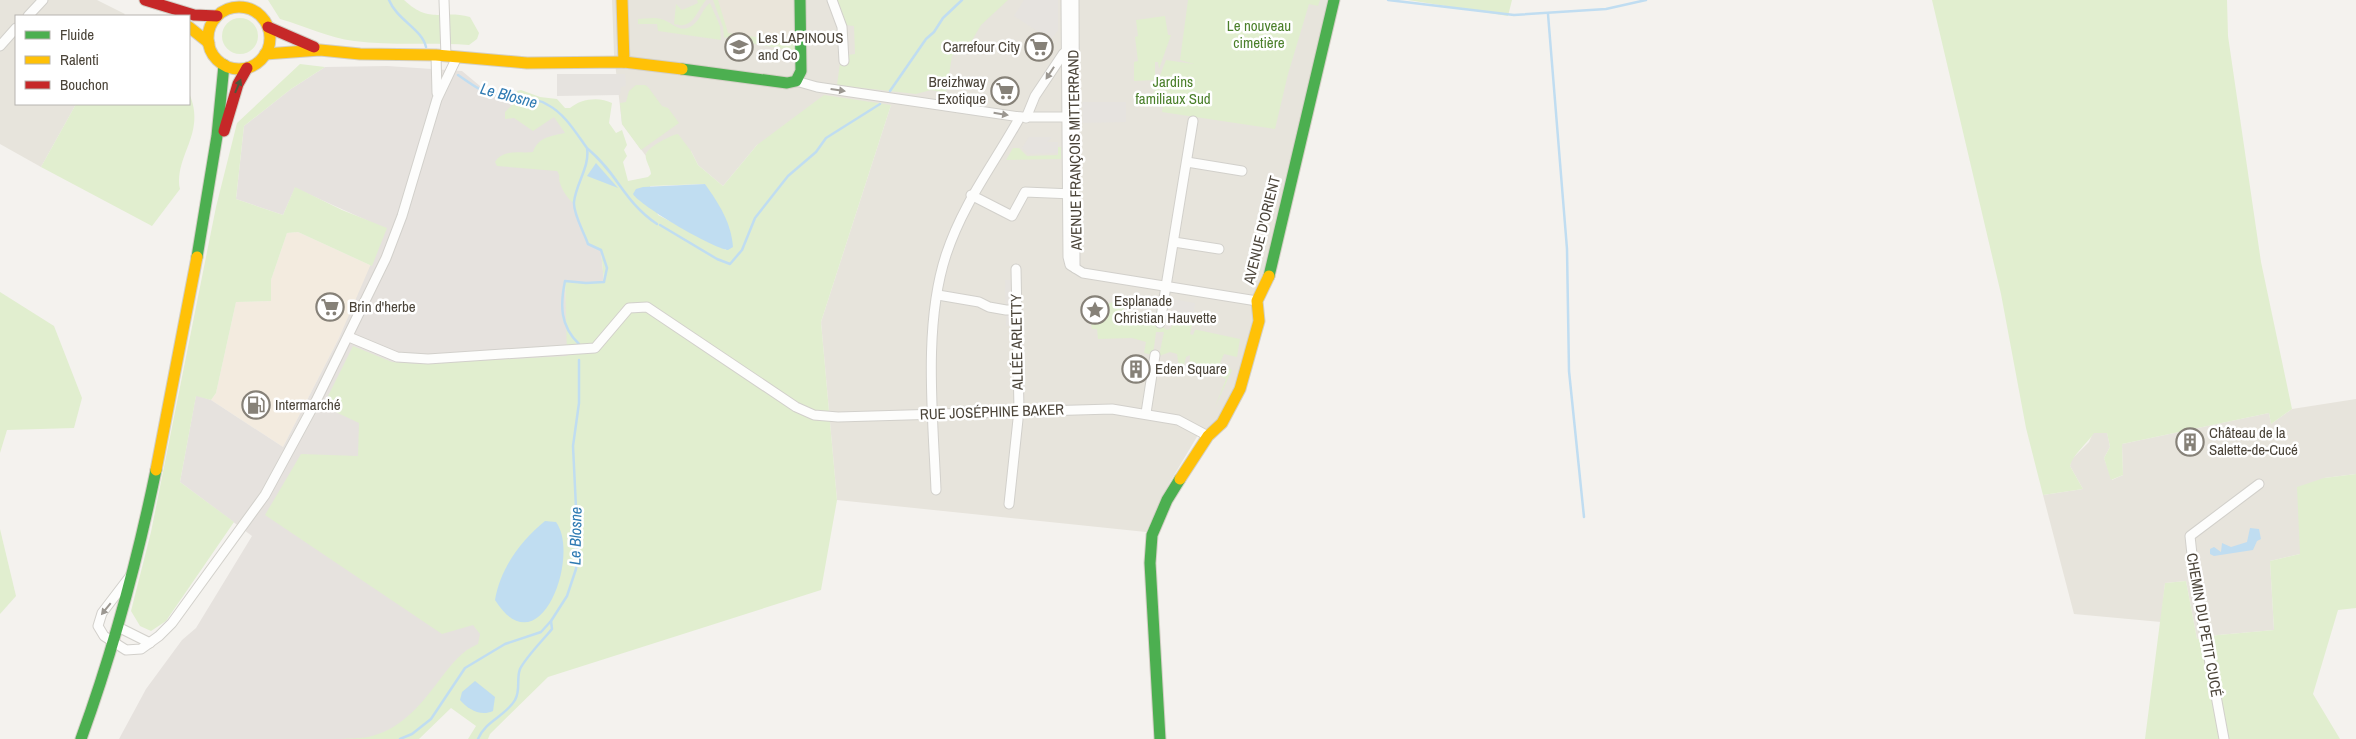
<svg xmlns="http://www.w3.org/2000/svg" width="2356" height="739" viewBox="0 0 2356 739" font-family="'Archivo Narrow',sans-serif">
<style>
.residential{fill:#e7e4dc}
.commercial{fill:#f3ebdf}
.industrial{fill:#e6e2de}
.education{fill:#eae5da}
.green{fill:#e1eecf;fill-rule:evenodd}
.parking{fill:#e6e3df}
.water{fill:#c0ddf1}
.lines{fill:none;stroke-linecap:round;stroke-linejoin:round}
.stream{stroke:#c0ddf1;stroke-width:2.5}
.street-casing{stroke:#d2d0cb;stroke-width:11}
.fast-casing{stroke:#d3cfc5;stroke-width:13}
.slow-casing{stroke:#d3cfc5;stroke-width:13}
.jam-casing{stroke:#d3cfc5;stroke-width:13}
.street{stroke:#fdfdfc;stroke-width:9}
.fast{stroke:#4caf50;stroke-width:11}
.slow{stroke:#ffc107;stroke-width:11}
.jam{stroke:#c62828;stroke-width:11}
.oneway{fill:#9b9791}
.oneway2{fill:#4b593e}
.labels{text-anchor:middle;stroke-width:5;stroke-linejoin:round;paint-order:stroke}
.park-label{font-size:15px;fill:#4a7f2a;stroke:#fff}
.poi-label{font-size:15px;fill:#4b4439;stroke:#fff;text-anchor:start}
.street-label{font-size:15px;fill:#4b4439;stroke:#fff}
.water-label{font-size:16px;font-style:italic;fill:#2e7ab2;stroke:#fff}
</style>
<rect width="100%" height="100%" fill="#f4f2ee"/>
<g class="residential">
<path d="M0 0H97L125 14 123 16H16V104H76L41 167 0 144Z"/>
<path d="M612 0H1331L1244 369 1217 426 1201 430 1170 482 1146 532 837 500 821 322 891 105 757 145 723 186 698 165 691 151 647 152 646 156 622 124 614 54Z"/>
<path d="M2356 399V474L2324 478 2300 554 2270 561 2274 630 2218 635 2197 639 2186 581 2165 583 2161 622 2074 614 2043 495 2083 489 2070 466 2071 460 2089 442 2093 433 2107 432 2110 447 2104 458 2112 480 2123 475 2122 444 2269 413 2271 424 2292 409Z"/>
</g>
<path class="commercial" d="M298 232 372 266 339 338 283 447 211 400 216 393 236 302 271 301V280L287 233Z"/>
<path class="industrial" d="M387 66 462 71 486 91 530 96 581 133 601 250 604 282 586 283 565 281 576 531 400 739H119L146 689 182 640 196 628 252 536 180 482 196 395 211 400 283 447 339 338 386 229 295 188 283 215 236 199 244 126 291 89 325 67Z"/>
<path class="education" d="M718 0H795L797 43 727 33Z"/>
<g class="green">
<path d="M268 0H404C431 25 441 9 470 17L479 33 477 39 469 45C431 42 393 46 354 41 329 38 305 26 280 19Z"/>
<path d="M697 0H706C696 12 693 30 674 24L676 4 682 10 698 3Z"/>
<path d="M713 0H718L728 33 797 43 798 57H790V50L737 41H729L727 37 724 38 723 27Z"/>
<path d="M835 0H1008L981 25 971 42 952 56 946 93 931 90 916 94 837 85 840 63H847V55L855 54 854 26 845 25Z"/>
<path d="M1188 0H1320L1318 6 1309 4 1288 74 1275 129 1162 112 1163 105 1153 94 1166 60 1194 64 1180 60Z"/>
<path d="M1408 0H1512L1508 16Z"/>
<path d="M1932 0H2227L2228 36 2261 262 2292 409 2271 424 2269 413 2122 444 2123 475 2111 480 2104 458 2110 447 2107 433H2094C2087 444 2073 454 2070 466L2083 489 2043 495 2026 428 2001 294Z"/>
<path d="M710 3 720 26 721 40 658 31 657 24H638V19C645 19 654 17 661 19 673 22 680 35 693 25 701 19 702 9 710 3Z"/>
<path d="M1165 16 1168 35H1171L1159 69 1158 62H1155V80L1134 81V62L1138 61 1135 37 1138 36 1136 20Z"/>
<circle cx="240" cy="36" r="18"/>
<path d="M300 64 325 67 291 89 244 126 236 199 283 215 295 187 342 210 387 228 372 266 298 232 287 233 271 280V301L236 302 216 393 211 400 196 396 180 482 234 522 166 621 151 631 140 626 131 611 151 532 216 207 237 123Z"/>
<path d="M636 85H645L648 87 662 106 668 108 679 123 641 150 622 124 620 103 626 102 629 91Z"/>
<path d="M521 90 540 97 557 99 565 108H570C580 99 599 96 612 103L609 123 616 133 622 130 627 145 624 150 627 156 623 162 628 181 648 177 651 174C651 168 644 159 646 154 648 147 671 135 678 134L691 151 698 165 723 186 757 145 824 95 891 105 821 322 837 500 821 590 548 677 490 734 488 739H468L476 726 451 708 419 739H341C351 738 362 739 372 736 403 728 423 702 441 678 452 664 461 651 478 644L480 634 473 625 442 634 265 515 301 454 358 456 359 423 323 406 353 346 392 362 421 364 567 356 565 281 586 283 604 282 601 250 588 244 574 204C568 199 562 190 560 183 558 178 561 176 557 171L497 166 495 162C504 148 520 154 533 152 538 137 551 136 565 133L554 117 533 131 514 118 505 119V112L515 102 517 91ZM705 184 726 250 658 215 650 186Z"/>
<path d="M189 93C207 134 174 155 180 189L152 226 41 167 76 104H189Z"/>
<path d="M1058 147H1061V159L1006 160 1013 148H1019L1027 156 1058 155Z"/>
<path d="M0 292 54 326 82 398 74 428 7 430 0 453Z"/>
<path d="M1126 297 1122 319 1123 328 1126 312 1132 313V321L1162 326 1167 330 1171 328 1173 321 1192 325 1190 334 1193 335 1195 330H1198L1240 339 1237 357 1224 354 1220 363 1232 370 1215 407 1226 379 1199 365 1193 371H1189L1190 355 1186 357 1183 369 1179 368 1177 354 1170 352 1159 356 1164 332H1156L1153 355 1144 353 1146 342 1132 338 1098 339 1097 329H1092L1091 323H1100L1097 321V309L1100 308 1102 316V306Z"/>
<path d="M2356 474V608L2338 610 2313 694 2340 739H2145L2165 583 2186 581 2197 639 2218 635 2274 630 2270 561 2300 554 2297 487 2324 478Z"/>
<path d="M0 529 16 596 0 614Z"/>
</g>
<g class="parking">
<path d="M1024 0H1058V30L1051 40 1014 16Z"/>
<path d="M557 74H625L626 86 621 87 620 95 557 96Z"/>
<path d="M1082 102H1126V122L1083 123Z"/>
<path d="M1029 137H1052L1047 142H1058V153L1028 154 1022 148Z"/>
<path d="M1005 280H1016L1017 325 1006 326Z"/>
<path d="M1173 299 1195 303 1192 325 1170 321Z"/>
</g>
<g class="water">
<path d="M596 163 618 188 587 176Z"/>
<path d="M705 184C719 204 731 222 733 247L728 250C714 249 640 206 633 194L636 189 643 187Z"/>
<path d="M545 521 556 522C581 556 539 670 495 600 500 569 521 540 545 521Z"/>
<path d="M2250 528 2259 529 2261 539 2257 541 2253 550 2214 556 2210 554V549L2214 547 2221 552 2222 543 2231 547 2247 542Z"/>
<path d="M475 681 495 697 493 711C480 717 468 709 460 700L462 692Z"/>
</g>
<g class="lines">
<g class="stream">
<path d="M389 0C397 20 422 29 426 47"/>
<path d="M1388 0 1514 15 1606 9 1646 0"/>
<path d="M1548 14 1567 249 1569 371 1584 517"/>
<path d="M458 75C470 83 481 92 495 95 513 100 532 95 548 105 565 114 576 133 587 148 590 167 576 183 574 202 573 214 584 232 588 244L601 250 607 268 604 282 586 283 565 281C560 305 560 326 579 344"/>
<path d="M890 91 926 39 934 32 943 18 962 0"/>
<path d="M588 149C618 174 624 202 657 224"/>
<path d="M660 225 717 259 730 264 742 250 755 218 788 176 816 152 826 138 880 104"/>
<path d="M400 739 412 734 431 719 465 668 505 644 541 632 551 621"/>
<path d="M478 739C485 721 506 716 515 700 521 690 516 679 520 669 526 657 543 640 552 629L551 621 567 596 576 569 578 549 573 446 579 403V360"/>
</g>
<g class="street-casing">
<g id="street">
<path d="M444 0 446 56"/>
<path d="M832 0 842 27 844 61"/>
<path d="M1066 0 1068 257 1070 265 1083 273 1257 301"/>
<path d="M1074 0 1075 268"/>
<path d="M28 16 43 0"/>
<path d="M0 46 16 28"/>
<path d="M436 55 437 93"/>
<path d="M796 81 817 87 1020 117"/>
<path d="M1026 118 1035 96 1063 54 1069 49"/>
<path d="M1187 162 1242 171"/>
<path d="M971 195 1012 216 1025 192 1073 194"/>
<path d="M1174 242 1219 249"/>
<path d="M938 295 979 302 989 307 1006 310H1017"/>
<path d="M1160 323 1193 121"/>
<path d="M349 337 397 357 428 359 595 348 629 308 647 307 796 407 814 415 838 417 1112 409 1178 420 1208 436"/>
<path d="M1146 413 1155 355"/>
<path d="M936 490C933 417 923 325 946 255 963 203 994 164 1020 117H1067L1075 112"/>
<path d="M1009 504 1019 410 1016 269"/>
<path d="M131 575 102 613 98 626 104 636 126 650 141 649 159 636 172 623 265 495 316 401 386 258 402 216 437 99 457 57"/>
<path d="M118 627 150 643"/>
<path d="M2224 739 2195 582 2190 536 2259 484"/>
</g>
</g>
<g class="fast-casing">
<g id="fast">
<path d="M682 69 787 83 796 81 801 71 800 0"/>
<path d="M197 257 217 136 224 65"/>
<path d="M1269 276 1334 0"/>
<path d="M81 739C113 651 137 562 156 470"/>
<path d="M1160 739 1150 563 1152 535 1167 500 1180 479"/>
</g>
</g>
<g class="slow-casing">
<g id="slow">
<path d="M622 0 624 62"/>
<circle cx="239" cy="38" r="31"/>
<path d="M189 27 209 43"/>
<path d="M265 54 320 50 360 54 436 55 527 63 624 62 682 69"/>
<path d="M156 470 197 257"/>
<path d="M1180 479 1208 436 1222 423 1240 389 1259 321 1257 301 1269 276"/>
</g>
</g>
<g class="jam-casing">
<g id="jam">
<path d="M145 0 194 15 217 16"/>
<path d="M268 27 314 47"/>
<path d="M224 131 238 84 247 68"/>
</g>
</g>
<use href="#street" class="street"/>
<use href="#fast" class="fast"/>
<use href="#slow" class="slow"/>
<use href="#jam" class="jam"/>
</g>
<defs><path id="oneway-solid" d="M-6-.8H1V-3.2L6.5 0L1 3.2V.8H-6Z" transform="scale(1.25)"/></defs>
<g class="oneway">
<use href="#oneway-solid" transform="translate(1050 73) rotate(123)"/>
<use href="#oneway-solid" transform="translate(838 90) rotate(8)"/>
<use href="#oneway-solid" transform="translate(1001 114) rotate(9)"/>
<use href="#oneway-solid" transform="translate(106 609) rotate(129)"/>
</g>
<use class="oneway2" href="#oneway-solid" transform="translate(238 86) rotate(-67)"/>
<defs>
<g id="school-ring" transform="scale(1.4375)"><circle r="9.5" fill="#fff" stroke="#868178" stroke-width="1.5"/><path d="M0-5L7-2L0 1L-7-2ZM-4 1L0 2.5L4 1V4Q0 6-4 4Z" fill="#868178"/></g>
<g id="supermarket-ring" transform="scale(1.4375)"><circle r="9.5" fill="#fff" stroke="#868178" stroke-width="1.5"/><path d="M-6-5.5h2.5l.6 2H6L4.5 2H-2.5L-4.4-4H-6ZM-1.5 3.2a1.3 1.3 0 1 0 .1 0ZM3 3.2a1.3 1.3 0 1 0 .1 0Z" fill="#868178"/></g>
<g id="sight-ring" transform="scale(1.4375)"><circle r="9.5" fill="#fff" stroke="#868178" stroke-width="1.5"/><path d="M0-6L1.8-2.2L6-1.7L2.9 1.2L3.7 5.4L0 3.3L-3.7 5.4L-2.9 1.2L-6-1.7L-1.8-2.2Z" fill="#868178"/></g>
<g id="building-ring" transform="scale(1.4375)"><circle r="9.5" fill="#fff" stroke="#868178" stroke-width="1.5"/><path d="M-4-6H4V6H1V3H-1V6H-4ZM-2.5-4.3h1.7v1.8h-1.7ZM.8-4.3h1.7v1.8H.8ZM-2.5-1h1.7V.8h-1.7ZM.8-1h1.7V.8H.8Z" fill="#868178"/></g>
<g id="fuel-ring" transform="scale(1.4375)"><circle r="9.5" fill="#fff" stroke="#868178" stroke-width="1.5"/><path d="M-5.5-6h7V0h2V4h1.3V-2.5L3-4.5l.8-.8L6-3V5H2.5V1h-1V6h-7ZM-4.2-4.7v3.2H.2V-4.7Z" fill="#868178"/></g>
</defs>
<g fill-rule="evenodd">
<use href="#school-ring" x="739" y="47"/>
<use href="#supermarket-ring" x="1039" y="47"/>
<use href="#supermarket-ring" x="1005" y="91"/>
<use href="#supermarket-ring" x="330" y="307"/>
<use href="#sight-ring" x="1095" y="310"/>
<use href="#building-ring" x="1136" y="369"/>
<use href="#fuel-ring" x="256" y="405"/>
<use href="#building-ring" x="2190" y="442"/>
</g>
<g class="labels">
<g class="park-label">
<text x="1259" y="31">Le nouveau<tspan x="1259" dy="17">cimetière</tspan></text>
<text x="1173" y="87">Jardins<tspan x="1173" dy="17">familiaux Sud</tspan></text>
</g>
<g class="poi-label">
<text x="758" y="43">Les LAPINOUS<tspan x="758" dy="17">and Co</tspan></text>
<text x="1020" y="52" text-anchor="end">Carrefour City</text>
<text x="986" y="87" text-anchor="end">Breizhway<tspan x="986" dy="17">Exotique</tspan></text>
<text x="1114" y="306">Esplanade<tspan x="1114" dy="17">Christian Hauvette</tspan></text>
<text x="349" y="312">Brin d'herbe</text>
<text x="1155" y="374">Eden Square</text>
<text x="275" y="410">Intermarché</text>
<text x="2209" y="438">Château de la<tspan x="2209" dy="17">Salette-de-Cucé</tspan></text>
</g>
<g class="street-label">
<text transform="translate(1075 150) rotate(-91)" y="5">AVENUE FRANÇOIS MITTERRAND</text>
<text transform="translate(1262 230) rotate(-76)" y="5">AVENUE D'ORIENT</text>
<text transform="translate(1017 342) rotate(-91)" y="5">ALLÉE ARLETTY</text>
<text transform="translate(992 412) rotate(-2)" y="5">RUE JOSÉPHINE BAKER</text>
<text transform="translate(2204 625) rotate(80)" y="5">CHEMIN DU PETIT CUCÉ</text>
</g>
<g class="water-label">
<text transform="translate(509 95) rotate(15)" y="6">Le Blosne</text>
<text transform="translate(575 536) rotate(-89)" y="6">Le Blosne</text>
</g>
</g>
<rect x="15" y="15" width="175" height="90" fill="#ffffff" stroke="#b7b4b0"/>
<rect x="25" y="31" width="25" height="8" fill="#4caf50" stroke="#b7b4b0"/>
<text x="60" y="40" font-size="15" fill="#4b4439">Fluide</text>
<rect x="25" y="56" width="25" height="8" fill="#ffc107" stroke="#b7b4b0"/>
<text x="60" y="65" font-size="15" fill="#4b4439">Ralenti</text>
<rect x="25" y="81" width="25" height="8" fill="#c62828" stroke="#b7b4b0"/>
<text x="60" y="90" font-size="15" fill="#4b4439">Bouchon</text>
</svg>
